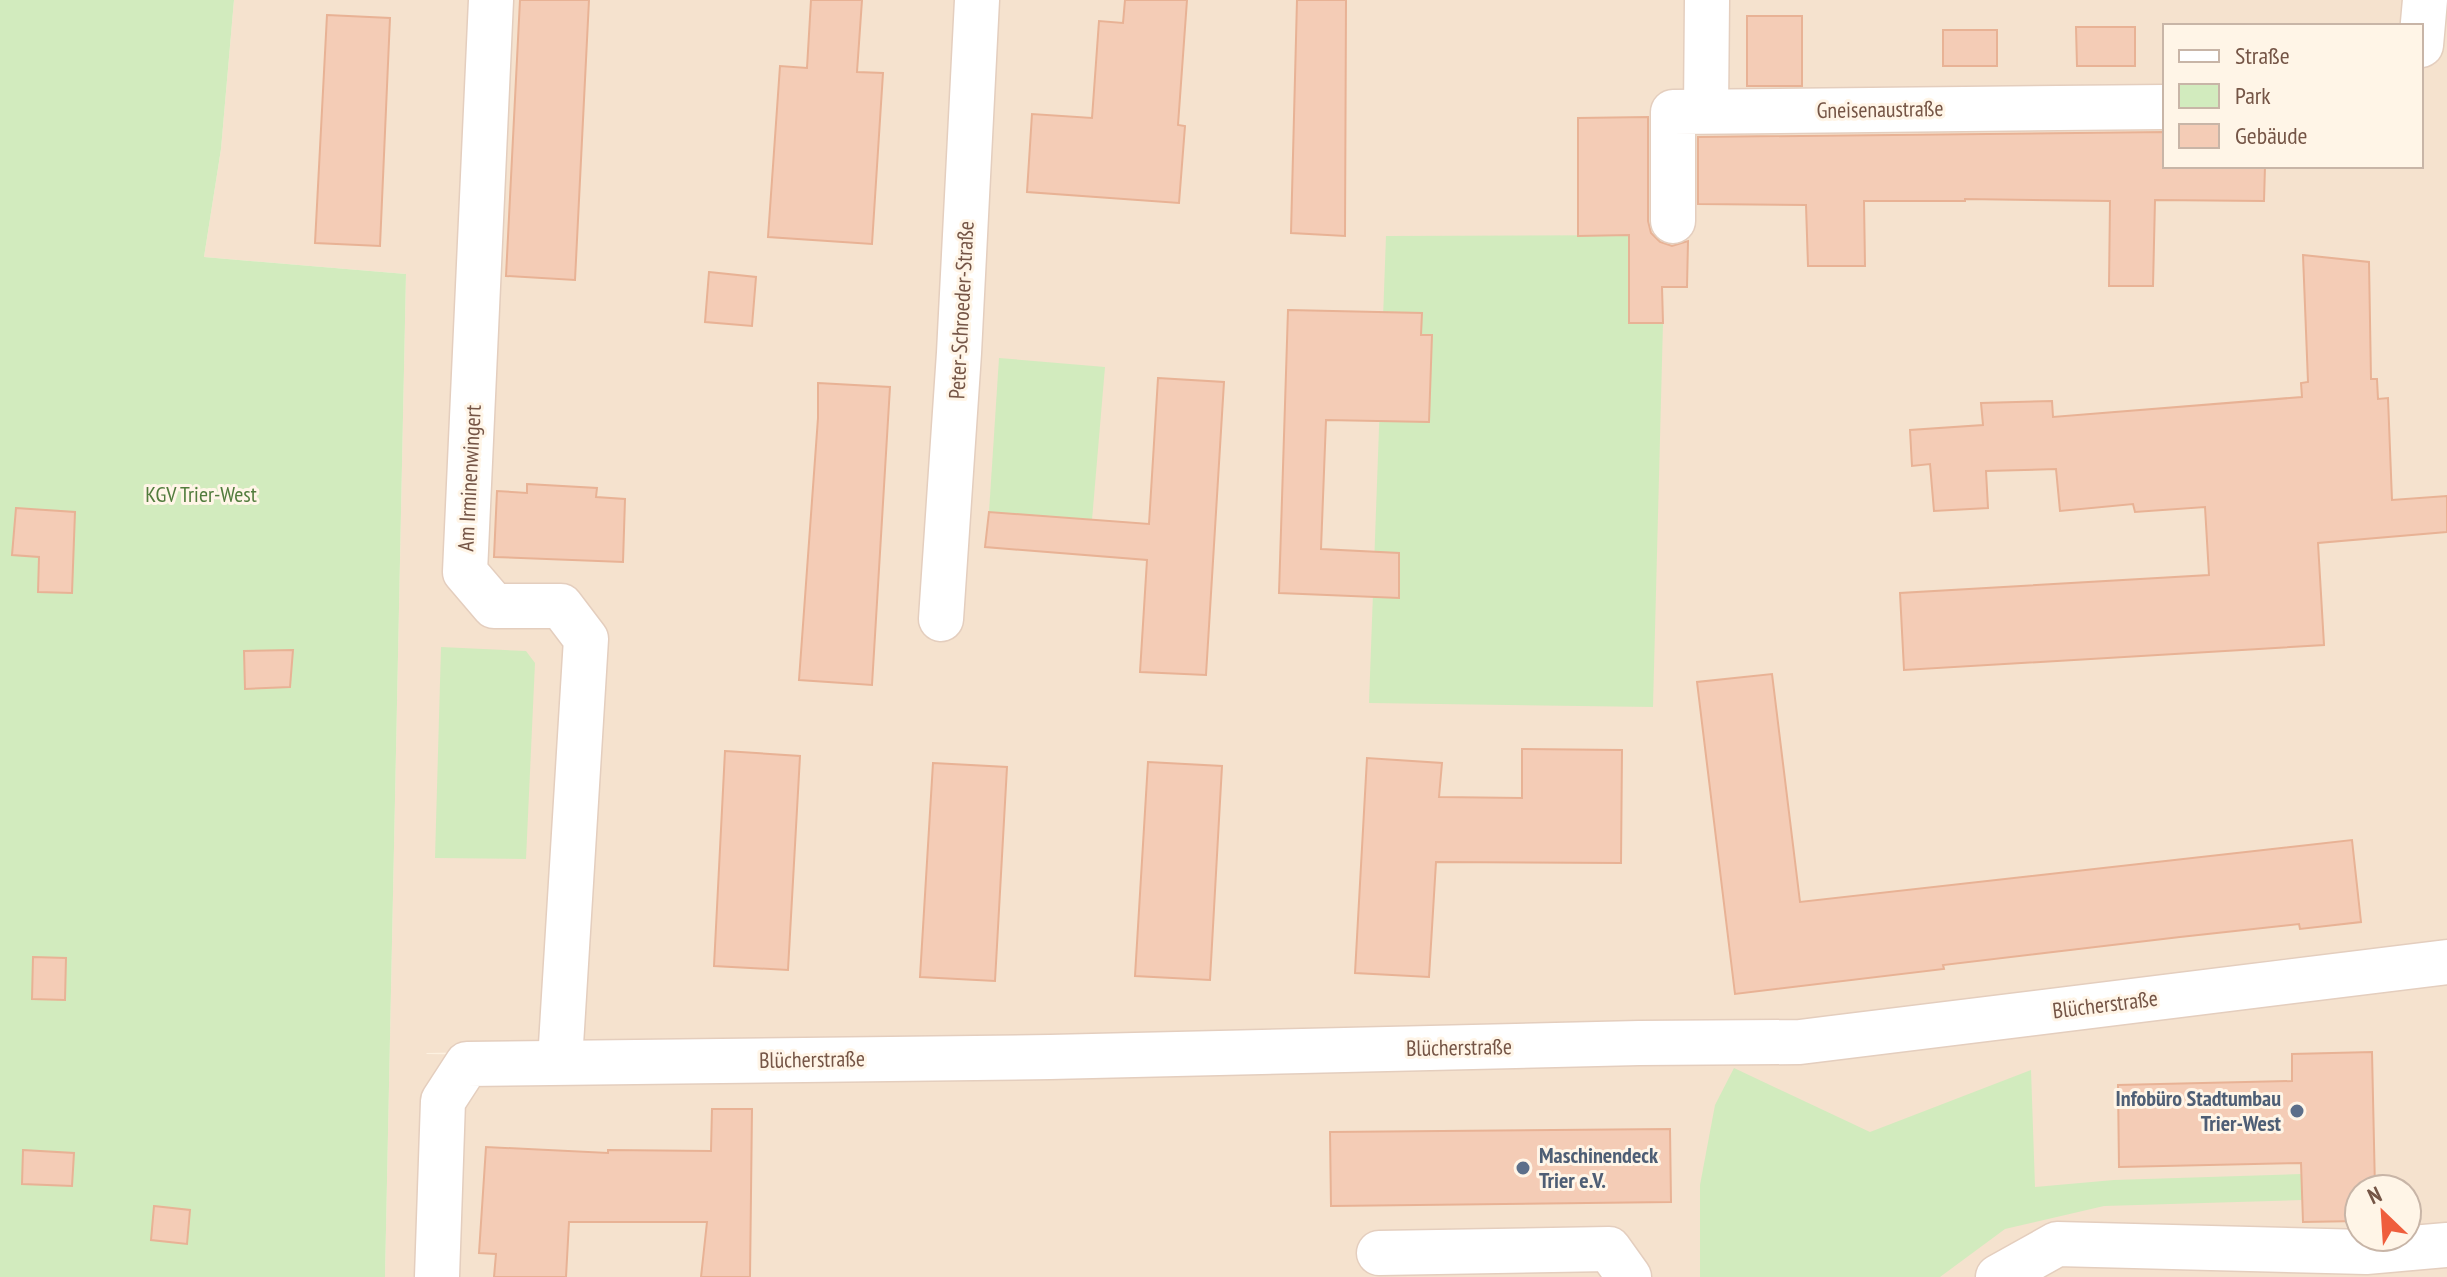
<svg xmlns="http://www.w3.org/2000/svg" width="2447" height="1277" viewBox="0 0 2447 1277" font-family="'PT Sans Narrow',sans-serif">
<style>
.residential{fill:#f5e2ce;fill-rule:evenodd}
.green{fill:#d2ebbe}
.building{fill:#f4ccb6;stroke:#e8b295;stroke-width:2}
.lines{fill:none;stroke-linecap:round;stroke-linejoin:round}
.minor-casing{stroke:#e4cebe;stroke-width:47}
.minor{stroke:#fff;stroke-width:44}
.service-dot{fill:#5c6f8a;stroke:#fff5e7;stroke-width:3}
.labels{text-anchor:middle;stroke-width:6;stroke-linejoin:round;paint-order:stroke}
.street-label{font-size:22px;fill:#755546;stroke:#fff5e7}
.park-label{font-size:22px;fill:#527c3d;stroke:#fff5e7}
.service-label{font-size:22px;font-weight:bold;fill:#4e5e75;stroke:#fff5e7;text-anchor:end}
</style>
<rect width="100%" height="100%" fill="#fdf1e0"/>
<path class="residential" d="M234 0H2447V940L2255 962 2447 950V1277H385L406 274 204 257 221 149ZM2165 26H2421V166H2165ZM1018 1042 772 1059 426 1054 427 1053ZM2359 1189H2407V1237H2359Z"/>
<g class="green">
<path d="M0 0H234L221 149 204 257 406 274 385 1277H0Z"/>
<path d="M1660 235 1663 323 1653 707 1369 703 1386 236Z"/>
<path d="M999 358 1105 367 1092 520 989 512Z"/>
<path d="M441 647 526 651 535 663 526 859 435 858Z"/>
<path d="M1734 1068 1870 1132 2031 1070 2035 1187 2114 1180 2301 1174 2302 1200 2104 1206 2005 1229 1940 1277H1700V1185L1715 1105Z"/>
</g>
<g class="building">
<path d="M520 0H589L575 280 506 276Z"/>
<path d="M811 0H862L857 72 883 73 872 244 768 237 780 66 807 68Z"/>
<path d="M1125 0H1187L1178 125 1185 126 1179 203 1027 192 1032 114 1092 118 1099 21 1123 23Z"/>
<path d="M1297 0H1346L1345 236 1291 233Z"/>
<path d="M327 15 390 18 380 246 315 243Z"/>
<rect x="1747" y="16" width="55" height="70"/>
<path d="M2076 27H2135V66H2077Z"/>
<rect x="1943" y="30" width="54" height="36"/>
<path d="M1648 117V221L1651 233 1660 242 1672 246 1688 241 1687 287H1662L1663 323H1629V235L1578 236V118Z"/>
<path d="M2165 132V166H2265L2264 201 2155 200 2153 286H2109L2110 201 1965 199V201H1864L1865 266H1808L1806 205 1698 204V137Z"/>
<path d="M2303 255 2369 262 2371 379H2377L2378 399 2388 398 2392 500 2447 496V532L2318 543 2324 645 1904 670 1900 593 2209 575 2205 507 2135 512 2133 504 2060 511 2056 469 1986 471 1988 508 1934 511 1930 464 1912 466 1910 430 1983 425 1981 403 2052 401 2053 417 2302 397 2301 383 2308 382Z"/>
<path d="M709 272 756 277 752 326 705 322Z"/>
<path d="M1288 310 1422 313 1421 335H1432L1429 422 1326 420 1321 549 1399 553V598L1279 593Z"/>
<path d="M1158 378 1224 382 1206 675 1140 672 1147 560 985 547 989 512 1149 524Z"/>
<path d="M818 383 890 387 872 685 799 680 818 418Z"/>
<path d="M527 484 597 488 596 497 625 499 623 562 494 557 497 491 527 493Z"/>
<path d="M16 508 75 512 72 593 38 592 39 557 12 555Z"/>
<path d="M293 650 290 687 245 689 244 651Z"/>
<path d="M1772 674 1800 902 2352 840 2361 922 2300 929 2299 924 2180 937 1943 965 1944 969 1735 994 1697 682Z"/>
<path d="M1522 749 1622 750 1621 863 1436 862 1429 977 1355 973 1367 758 1442 763 1439 797 1522 798Z"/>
<path d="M725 751 800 756 788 970 714 966Z"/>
<path d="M1148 762 1222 766 1210 980 1135 976Z"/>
<path d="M933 763 1007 767 995 981 920 977Z"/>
<path d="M33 957 66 958 65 1000 32 999Z"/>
<path d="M2372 1052 2375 1189H2359V1221L2303 1222 2301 1163 2119 1167 2118 1085 2292 1081V1054Z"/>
<path d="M712 1109H752L750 1277H701L707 1222H569L566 1277H494L496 1254 479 1253 486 1147 608 1153V1150L711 1151Z"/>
<path d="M1670 1129 1671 1202 1331 1206 1330 1132Z"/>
<path d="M23 1150 74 1153 72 1186 22 1184Z"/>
<path d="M154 1206 190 1210 187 1244 151 1240Z"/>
</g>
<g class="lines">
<g class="minor-casing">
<g id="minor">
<path d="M491 0 465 572 494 606H561L586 639 560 1061"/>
<path d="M2421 45 2425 0"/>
<path d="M1706 111 1707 0"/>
<path d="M1673 221V112L2165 107"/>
<path d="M941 619 959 353 977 0"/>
<path d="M1379 1253 1609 1249 1629 1277"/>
<path d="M437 1277 443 1101 467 1064 1050 1057 1639 1043 1800 1042 2447 962"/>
<path d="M1998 1277 2057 1244 2366 1252 2447 1245"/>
</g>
</g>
<use href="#minor" class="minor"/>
</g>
<g class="service-dot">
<circle cx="2297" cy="1111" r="8"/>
<circle cx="1523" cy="1168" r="8"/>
</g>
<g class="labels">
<g class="street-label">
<text transform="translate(1880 109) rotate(-1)" y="8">Gneisenaustraße</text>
<text transform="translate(961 310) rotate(-87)" y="8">Peter-Schroeder-Straße</text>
<text transform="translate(469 478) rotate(-87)" y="8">Am Irminenwingert</text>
<text transform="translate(2105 1004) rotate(-7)" y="8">Blücherstraße</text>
<text transform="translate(1459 1047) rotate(-1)" y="8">Blücherstraße</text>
<text transform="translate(812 1059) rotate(-1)" y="8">Blücherstraße</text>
</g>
<g class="park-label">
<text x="201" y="502">KGV Trier-West</text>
</g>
<g class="service-label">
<text x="2281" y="1106">Infobüro Stadtumbau<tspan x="2281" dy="25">Trier-West</tspan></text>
<text x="1539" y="1163" text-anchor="start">Maschinendeck<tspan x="1539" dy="25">Trier e.V.</tspan></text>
</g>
</g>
<rect x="2163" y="24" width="260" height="144" fill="#fff5e7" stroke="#c8b5a7" stroke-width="2"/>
<rect x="2179" y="50" width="40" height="12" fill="#ffffff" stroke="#c8b5a7" stroke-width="2"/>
<text x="2235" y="64" font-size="24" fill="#755546">Straße</text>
<rect x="2179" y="84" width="40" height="24" fill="#d2ebbe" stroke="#c8b5a7" stroke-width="2"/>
<text x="2235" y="104" font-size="24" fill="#755546">Park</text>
<rect x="2179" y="124" width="40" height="24" fill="#f4ccb6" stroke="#c8b5a7" stroke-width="2"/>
<text x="2235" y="144" font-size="24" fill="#755546">Gebäude</text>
<g transform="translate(2383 1213) rotate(335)"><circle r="38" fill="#fff5e7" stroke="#c8b5a7" stroke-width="2"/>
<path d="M0-6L14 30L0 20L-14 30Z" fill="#ef5e3d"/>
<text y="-12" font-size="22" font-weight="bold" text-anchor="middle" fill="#755546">N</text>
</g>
</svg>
